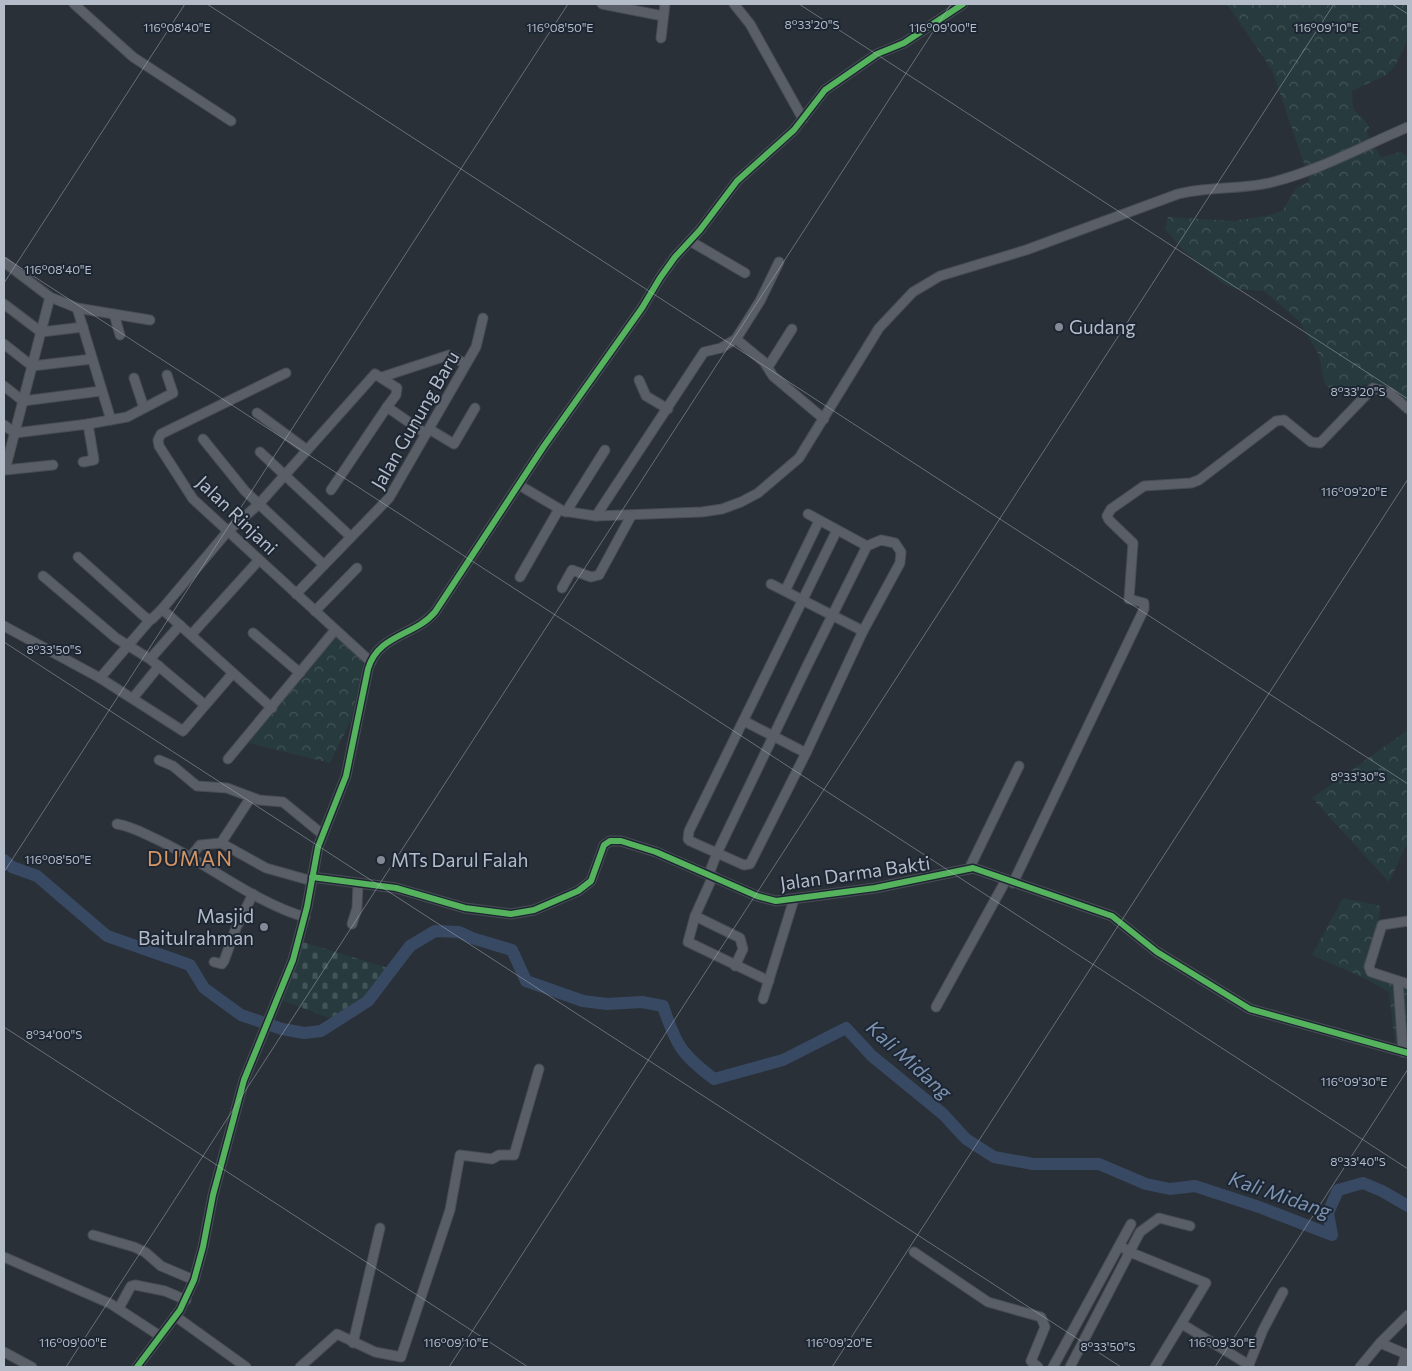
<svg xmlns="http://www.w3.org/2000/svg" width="1412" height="1371" viewBox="0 0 1412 1371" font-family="Commissioner,sans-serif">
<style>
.forest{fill:url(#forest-crowns)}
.cemetery{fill:url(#cemetery-stones)}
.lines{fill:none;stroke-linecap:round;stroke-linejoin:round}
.river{stroke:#384963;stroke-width:12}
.minor-casing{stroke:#484c53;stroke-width:11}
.minor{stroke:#5a5e66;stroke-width:9}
.cycleway-casing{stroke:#1d2633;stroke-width:9}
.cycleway{stroke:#56b35d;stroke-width:6}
.ticks{fill:none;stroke:#b4bcc9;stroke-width:1;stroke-opacity:0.45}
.poi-dot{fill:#848b96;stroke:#1d2633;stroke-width:2}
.labels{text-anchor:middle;stroke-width:4;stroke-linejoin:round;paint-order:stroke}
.poi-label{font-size:19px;fill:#b4bcc9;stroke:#1d2633;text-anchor:start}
.street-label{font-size:19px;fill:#b4bcc9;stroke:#1d2633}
.water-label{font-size:20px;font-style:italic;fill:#7c92b1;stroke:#1d2633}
.quarter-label{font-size:21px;letter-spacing:1px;fill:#d59563;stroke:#1d2633}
.ticks-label{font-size:12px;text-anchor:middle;fill:#b4bcc9;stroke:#1d2633;stroke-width:4;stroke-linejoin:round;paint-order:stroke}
</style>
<defs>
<pattern id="forest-crowns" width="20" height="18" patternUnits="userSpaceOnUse" patternTransform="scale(1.25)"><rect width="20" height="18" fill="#273a3e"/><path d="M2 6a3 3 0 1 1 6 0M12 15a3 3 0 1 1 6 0" fill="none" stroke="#445559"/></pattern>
<pattern id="cemetery-stones" width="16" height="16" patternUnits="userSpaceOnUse" patternTransform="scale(1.25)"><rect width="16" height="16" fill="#273a3e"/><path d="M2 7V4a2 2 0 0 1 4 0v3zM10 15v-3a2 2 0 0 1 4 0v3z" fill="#445559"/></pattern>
</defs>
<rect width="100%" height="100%" fill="#2a3038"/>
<g class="forest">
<path d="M1227 4H1408V39L1395 66 1386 75 1352 91C1352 119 1358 108 1369 127L1367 133 1381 157 1400 152 1408 156V404L1393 389 1365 384 1342 396 1325 385 1319 355 1299 321 1264 291 1237 289 1224 284 1183 250 1165 229 1168 217 1234 221 1271 215 1283 210 1296 189 1310 181 1272 70Z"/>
<path d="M338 633 364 659 351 720 330 763 249 743Z"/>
<path d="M1408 730V842L1389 882 1312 798Z"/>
<path d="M1343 898 1381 906 1368 973 1408 983V1048L1395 1044 1389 992 1366 979 1312 955Z"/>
</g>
<path class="cemetery" d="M303 942 388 968 365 999 332 1019 281 1000Z"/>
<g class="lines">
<path class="river" d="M4 860 12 867 37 876 107 936 190 965 204 988 241 1015 282 1029 304 1033 321 1031 368 1001 410 946 435 931 459 932 472 938 512 950 526 981 583 1001 607 1004 642 1002 663 1006C676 1045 681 1054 714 1079L783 1060 846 1028 872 1056 943 1114 966 1139 994 1157 1033 1164H1099L1146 1184 1170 1189 1195 1186 1259 1207 1332 1235 1328 1213 1338 1190 1363 1183 1382 1191 1408 1206"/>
<g class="minor-casing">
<g id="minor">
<path d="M74 4 133 57 231 121"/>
<path d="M602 4 663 16"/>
<path d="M734 4 750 24 803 119"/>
<path d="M661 38 665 4"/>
<path d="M690 241 745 273"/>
<path d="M4 262 50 297 77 308 150 320"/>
<path d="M50 297 5 470 53 465"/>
<path d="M4 304 41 332 83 327"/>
<path d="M77 308 111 420"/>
<path d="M114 314 120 335"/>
<path d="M736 339 764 362 773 376 824 419"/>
<path d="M4 344 32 366 92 359"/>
<path d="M768 367 792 329"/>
<path d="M286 373 161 434 158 440 159 446 193 499 371 662"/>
<path d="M382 377 449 355 466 364"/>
<path d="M134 378 144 408"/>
<path d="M639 380 646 396 668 409"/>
<path d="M4 386 23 401 101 391"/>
<path d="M257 413 307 450"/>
<path d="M88 424 127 417 173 393 167 375"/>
<path d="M4 425 15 433 88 424 94 460 83 462"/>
<path d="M429 429 454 444 475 408"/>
<path d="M203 439 245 491 324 565"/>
<path d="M260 452 351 537"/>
<path d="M519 485 563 511 596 516 702 512 722 509 741 502 758 493 799 458 879 328 913 292 940 276 1026 250 1178 194C1209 186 1241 190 1273 182 1320 170 1363 146 1408 127"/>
<path d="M331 490 387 407 426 434"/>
<path d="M566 512 605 450"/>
<path d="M808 514 867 546"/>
<path d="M596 516 704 352 721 348 736 339 760 301 779 262"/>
<path d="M78 557 146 618 152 619 162 609 272 708"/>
<path d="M43 576 116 638 150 659 205 705"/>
<path d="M520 577 559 509"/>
<path d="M771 584 863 631"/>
<path d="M562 588 572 570 591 577 599 575 631 516"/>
<path d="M785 591 819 521"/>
<path d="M296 594 389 498 476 347 483 318"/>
<path d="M162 609 228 531 259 504 375 374 397 388 396 395 387 407"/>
<path d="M315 611 357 568"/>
<path d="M4 626 100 678 183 731 233 673"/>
<path d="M253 633 300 673"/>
<path d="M191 635 259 560"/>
<path d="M150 659 180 625"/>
<path d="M100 678 150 620"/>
<path d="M133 698 159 666"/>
<path d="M744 721 806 753"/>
<path d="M228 759 335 630"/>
<path d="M159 760 173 766 197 786 227 788 259 800 283 802 322 834"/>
<path d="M117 824C131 826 143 833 156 839 204 861 255 903 305 917"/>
<path d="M221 843 266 868 312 881"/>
<path d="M191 856 200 845 221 843 251 797"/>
<path d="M969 869 1019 766"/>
<path d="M709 874 717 853 808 664 867 546 881 540 895 543 901 552 900 563 863 631 806 753 750 864 744 865 690 841 688 839 689 831 837 530"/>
<path d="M713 876 695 916 688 942 769 981"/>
<path d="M312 877 396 888 465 908 511 914 534 910 578 891 591 881 604 845 610 841H621L656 852 757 896 776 901 875 888 973 868 1112 916 1157 952 1250 1009 1408 1053"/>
<path d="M1013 883 1144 609V603L1129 599 1133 543 1109 520 1107 516 1111 509 1144 486 1191 483 1199 480 1276 421 1284 420 1311 442 1320 443 1373 388 1390 393 1408 409"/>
<path d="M695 916 740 938 743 949 735 966"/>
<path d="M1408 921 1382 925 1369 967 1371 972 1408 984"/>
<path d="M352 924 357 908 358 884"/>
<path d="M214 962 222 964 224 961 236 928 253 894"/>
<path d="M1398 981 1403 1052"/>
<path d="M763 999 794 899"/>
<path d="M936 1007 1006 880"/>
<path d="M93 1235 134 1247 145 1252 161 1266 194 1280"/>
<path d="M1120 1246 1132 1253 1206 1283 1155 1367"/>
<path d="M914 1252 988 1302 1041 1317 1045 1327 1031 1361 1038 1367"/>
<path d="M4 1257 111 1304 160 1336"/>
<path d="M119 1308 131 1286 135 1285 165 1291 186 1300"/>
<path d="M175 1316 246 1367"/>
<path d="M1182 1324 1249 1365"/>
<path d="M353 1343 380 1228"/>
<path d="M1380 1343 1406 1354 1402 1367"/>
<path d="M4 1352 32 1367"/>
<path d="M137 1367 180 1310 194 1280 203 1247 213 1195 244 1080 293 960 307 907 318 847 346 776 368 669C378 634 415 636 435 612L544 446 642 308 660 278 675 257 700 230 737 181 794 130 825 90 877 54 904 43 963 4"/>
<path d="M300 1367 337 1334 375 1352 401 1357 450 1210 460 1155 492 1159 499 1155H514L539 1069"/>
<path d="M1053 1367 1131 1224"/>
<path d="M1070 1367 1140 1232 1159 1218 1190 1226"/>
<path d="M1248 1367 1263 1330 1283 1292"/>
<path d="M1360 1367 1380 1343 1408 1315"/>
</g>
</g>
<use href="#minor" class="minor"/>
<g class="cycleway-casing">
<g id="cycleway">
<path d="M312 877 396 888 465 908 511 914 534 910 578 891 591 881 604 845 610 841H621L656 852 757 896 776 901 875 888 973 868 1112 916 1157 952 1250 1009 1408 1053"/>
<path d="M137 1367 180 1310 194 1280 203 1247 213 1195 244 1080 293 960 307 907 318 847 346 776 368 669C378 634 415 636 435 612L544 446 642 308 660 278 675 257 700 230 737 181 794 130 825 90 877 54 904 43 963 4"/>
</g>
</g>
<use href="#cycleway" class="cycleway"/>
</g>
<path class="ticks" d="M207 4 1408 784M799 4 1408 399M1392 4 1408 14M4 257 1408 1169M4 283 185 4M4 642 1121 1367M4 872 568 4M4 1027 528 1367M66 1367 951 4M449 1367 1334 4M832 1367 1408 479M1215 1367 1408 1069"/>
<g class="poi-dot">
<circle cx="1059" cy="327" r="5"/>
<circle cx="381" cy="860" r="5"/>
<circle cx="264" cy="927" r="5"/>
</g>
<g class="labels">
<g class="poi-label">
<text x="1069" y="334">Gudang</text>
<text x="391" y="867">MTs Darul Falah</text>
<text x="254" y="923" text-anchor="end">Masjid<tspan x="254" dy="22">Baitulrahman</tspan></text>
</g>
<g class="street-label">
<text transform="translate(415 420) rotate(-60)" y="7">Jalan Gunung Baru</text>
<text transform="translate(237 515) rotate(44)" y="7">Jalan Rinjani</text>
<text transform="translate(855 873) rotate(-8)" y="7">Jalan Darma Bakti</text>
</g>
<g class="water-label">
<text transform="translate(909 1060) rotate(42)" y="7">Kali Midang</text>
<text transform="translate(1280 1195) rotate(19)" y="7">Kali Midang</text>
</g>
<g class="quarter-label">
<text x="190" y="866">DUMAN</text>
</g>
</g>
<g class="ticks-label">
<text x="812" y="29">8°33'20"S</text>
<text x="177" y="32">116°08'40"E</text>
<text x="560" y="32">116°08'50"E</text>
<text x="943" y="32">116°09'00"E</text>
<text x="1326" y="32">116°09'10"E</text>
<text x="58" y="274">116°08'40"E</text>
<text x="1358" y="396">8°33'20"S</text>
<text x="1354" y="496">116°09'20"E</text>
<text x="54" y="654">8°33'50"S</text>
<text x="1358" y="781">8°33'30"S</text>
<text x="58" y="864">116°08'50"E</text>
<text x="54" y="1039">8°34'00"S</text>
<text x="1354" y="1086">116°09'30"E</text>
<text x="1358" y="1166">8°33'40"S</text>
<text x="73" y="1347">116°09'00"E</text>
<text x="456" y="1347">116°09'10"E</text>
<text x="839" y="1347">116°09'20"E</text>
<text x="1222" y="1347">116°09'30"E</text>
<text x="1108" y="1351">8°33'50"S</text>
</g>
<rect width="1412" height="1371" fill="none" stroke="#b4bcc9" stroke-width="10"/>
</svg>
